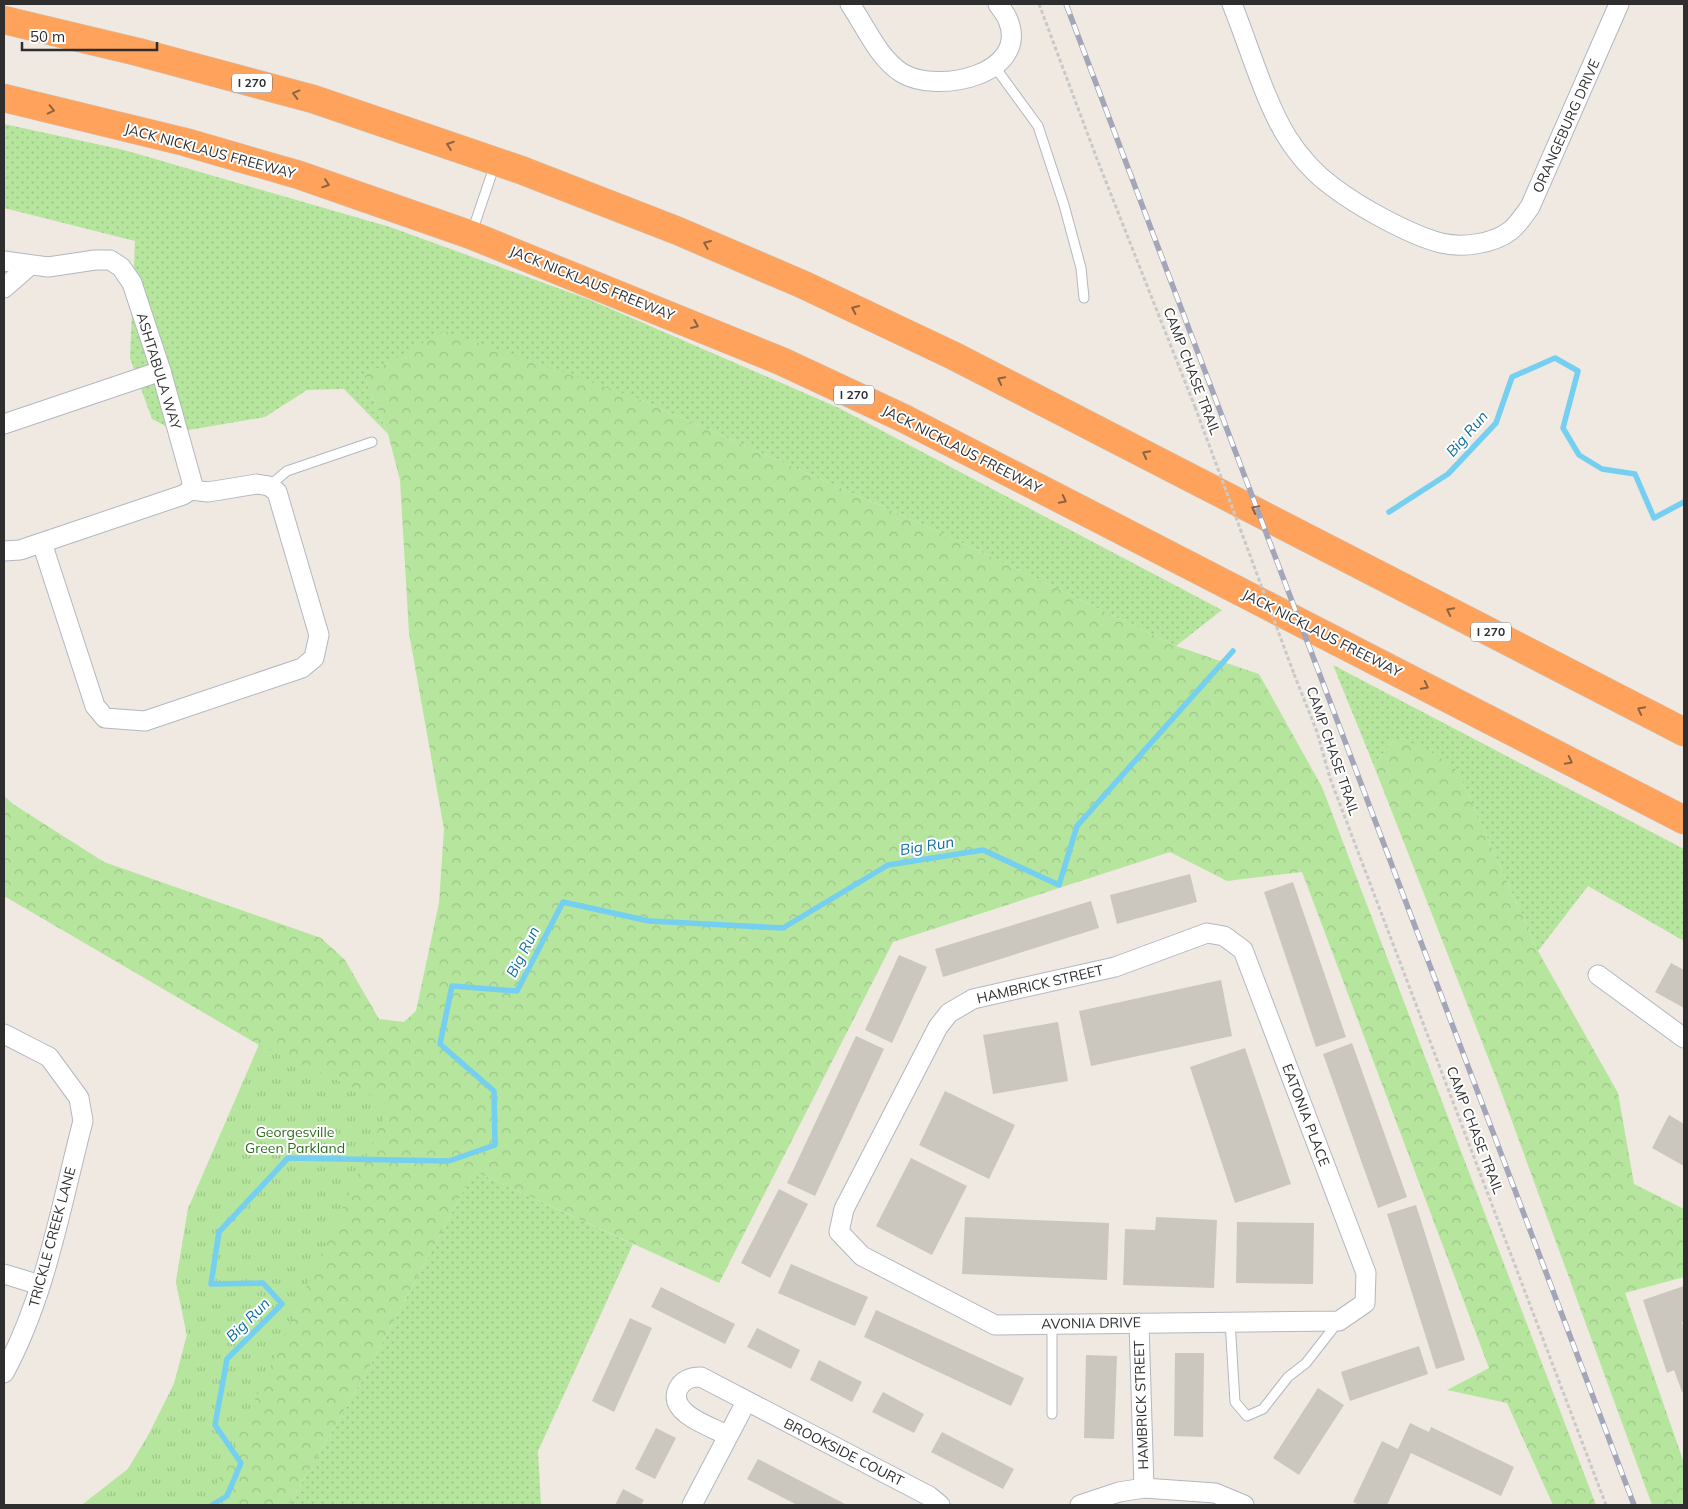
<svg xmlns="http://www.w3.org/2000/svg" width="1688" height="1509" viewBox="0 0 1688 1509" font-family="Mulish,sans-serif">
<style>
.grass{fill:url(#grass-dots)}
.forest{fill:url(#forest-crowns)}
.park{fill:url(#park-tufts)}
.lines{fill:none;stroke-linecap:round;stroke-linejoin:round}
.stream{stroke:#75cff0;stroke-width:5.5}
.building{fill:#cbc7bf}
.service-casing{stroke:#b4b7c1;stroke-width:11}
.minor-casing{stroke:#b4b7c1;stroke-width:21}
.motorway-casing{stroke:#c9c9c9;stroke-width:29}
.path{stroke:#c9c9c9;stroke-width:3;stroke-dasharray:4 2.5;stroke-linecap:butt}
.service{stroke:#fff;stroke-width:9}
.minor{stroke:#fff;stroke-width:19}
.motorway{stroke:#ffa35c;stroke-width:28}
.rail-casing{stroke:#a3a6b8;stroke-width:5.5}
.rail{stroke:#fff;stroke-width:4;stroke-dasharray:11;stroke-linecap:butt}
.path-bridge{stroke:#c9c9c9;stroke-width:3;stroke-dasharray:4 2.5;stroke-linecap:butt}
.oneway{stroke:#8c6343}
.labels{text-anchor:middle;stroke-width:4;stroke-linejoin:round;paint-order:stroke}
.shield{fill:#fff;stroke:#6d6d6d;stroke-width:1}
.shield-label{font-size:12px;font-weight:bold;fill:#2e2e2e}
.street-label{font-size:14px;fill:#2e2e2e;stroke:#fff}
.park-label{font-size:14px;fill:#2c6e1b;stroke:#fff}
.water-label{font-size:15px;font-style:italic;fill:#0d6fa3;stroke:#fff}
</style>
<defs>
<pattern id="grass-dots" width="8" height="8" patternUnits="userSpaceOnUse" patternTransform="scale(1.25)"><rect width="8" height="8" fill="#b6e59e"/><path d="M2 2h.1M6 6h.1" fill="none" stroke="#9dc588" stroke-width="1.8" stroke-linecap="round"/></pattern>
<pattern id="forest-crowns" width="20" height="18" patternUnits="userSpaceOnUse" patternTransform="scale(1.25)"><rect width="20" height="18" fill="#b6e59e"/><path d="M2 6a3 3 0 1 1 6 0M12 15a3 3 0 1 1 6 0" fill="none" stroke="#9dc588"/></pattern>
<pattern id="park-tufts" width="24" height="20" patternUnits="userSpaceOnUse" patternTransform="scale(1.25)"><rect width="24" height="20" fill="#b6e59e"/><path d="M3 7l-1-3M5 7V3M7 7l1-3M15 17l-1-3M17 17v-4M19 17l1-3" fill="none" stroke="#9dc588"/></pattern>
</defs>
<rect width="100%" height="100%" fill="#efe9e1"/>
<g class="grass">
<path d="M4 124 124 150 390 227 588 299 839 408 1222 610 1176 646 940 532 637 398 364 376 388 434 344 389 307 390 265 417 177 432 152 419 130 358 135 241 4 208Z"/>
<path d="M1333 665 1684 849V941L1588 886 1538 951 1457 770 1393 740 1374 766Z"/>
<path d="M474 1171 633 1244 538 1451 541 1505H289L366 1373Z"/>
</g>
<g class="forest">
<path d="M444 331 637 398 940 532 1176 646 1259 674 1322 787 1596 1505H1553L1507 1403 1447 1390 1489 1368 1302 872 1227 881 1170 852 893 942 719 1283 474 1171 366 1373 289 1505H82L128 1469 149 1434 174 1384 187 1335 176 1282 188 1209 259 1045 4 896V796L13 804 104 862 321 938 345 960 379 1019 404 1022 416 1011 439 903 444 829 409 633 400 480 388 434 364 376Z"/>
<path d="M1393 740 1421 745 1457 770 1538 951 1618 1093 1634 1184 1684 1209V1277L1625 1293 1684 1463V1505H1652L1498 1083 1374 766Z"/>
</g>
<path class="park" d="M259 1045 390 1104 207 1505H82L128 1469 149 1434 174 1384 187 1335 176 1282 188 1209Z"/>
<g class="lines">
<g class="stream">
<path d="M1389 512 1448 474 1496 423 1512 377 1555 358 1578 371 1563 428 1579 455 1602 469 1635 474 1654 518 1684 502"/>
<path d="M212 1505 227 1496 241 1463 215 1425 227 1359 282 1304 263 1283 211 1284 219 1232 288 1158 449 1161 495 1145 494 1091 440 1044 452 986 517 991 563 902 649 921 783 928 888 865 983 850 1059 885 1077 826 1233 651"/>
</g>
</g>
<g class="building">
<path d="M1190 874 1197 902 1117 924 1110 895Z"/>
<path d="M1293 882 1346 1037 1316 1047 1264 892Z"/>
<path d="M1091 901 1099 928 943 977 935 949Z"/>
<path d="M899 955 927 967 892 1043 865 1030Z"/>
<path d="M1671 963 1684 970V1008L1655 992Z"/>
<path d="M1221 980 1232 1036 1091 1066 1079 1011Z"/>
<path d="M1058 1022 1068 1081 993 1094 983 1035Z"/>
<path d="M856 1036 884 1049 815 1196 787 1183Z"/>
<path d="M1352 1043 1407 1197 1378 1208 1323 1054Z"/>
<path d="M1245 1048 1291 1184 1235 1203 1190 1067Z"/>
<path d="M945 1091 1015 1125 989 1179 919 1145Z"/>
<path d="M1669 1115 1684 1124V1166L1652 1148Z"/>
<path d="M911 1158 967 1186 932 1255 876 1226Z"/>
<path d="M779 1189 808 1204 770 1278 741 1263Z"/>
<path d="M1416 1205 1465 1360 1436 1369 1387 1214Z"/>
<path d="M965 1217 1109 1223 1107 1280 962 1274Z"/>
<path d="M1156 1217 1217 1220 1214 1288 1123 1285 1125 1229 1155 1230Z"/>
<path d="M1237 1222 1314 1223 1313 1284 1236 1283Z"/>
<path d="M791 1264 868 1297 855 1326 778 1293Z"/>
<path d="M1684 1286V1322H1682L1684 1330V1391L1682 1392 1674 1370 1667 1373 1643 1300Z"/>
<path d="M661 1287 735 1324 725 1344 651 1307Z"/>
<path d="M876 1310 1024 1378 1011 1406 864 1337Z"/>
<path d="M630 1318 652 1328 614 1412 592 1401Z"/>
<path d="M757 1328 800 1350 791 1369 747 1347Z"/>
<path d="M1419 1346 1428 1374 1350 1401 1341 1372Z"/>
<path d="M1175 1353H1204L1203 1437 1174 1436Z"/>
<path d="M1086 1355 1117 1356 1114 1439 1084 1438Z"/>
<path d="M819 1360 862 1382 852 1402 810 1380Z"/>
<path d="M1318 1388 1344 1405 1299 1475 1273 1458Z"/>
<path d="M883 1392 924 1414 914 1433 872 1412Z"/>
<path d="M1410 1423 1429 1432 1431 1427 1514 1467 1501 1496 1411 1453 1387 1505H1359L1353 1502 1382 1441 1398 1449Z"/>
<path d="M656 1428 676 1438 655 1479 635 1469Z"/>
<path d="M942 1432 1014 1469 1003 1489 931 1452Z"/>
<path d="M758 1459 847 1505H797L747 1479Z"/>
<path d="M623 1489 644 1500 641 1505H615Z"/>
</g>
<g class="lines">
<g class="service-casing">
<g id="service">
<path d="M995 67 1038 126 1064 205 1081 268 1084 298"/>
<path d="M472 232 495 164"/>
<path d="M269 486 287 471 372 442"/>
<path d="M1230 1321 1235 1402 1247 1416 1263 1409 1288 1377 1306 1363 1338 1322"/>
<path d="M1052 1414V1324"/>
</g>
</g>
<g class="minor-casing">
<g id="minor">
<path d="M850 4C865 26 879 59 902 73 938 95 1030 74 1008 20 1006 14 1001 9 998 4"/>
<path d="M1232 4C1248 43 1265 102 1287 137 1299 156 1315 174 1333 187 1359 207 1410 235 1441 243 1462 248 1493 244 1510 231 1518 225 1524 215 1530 207L1619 4"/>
<path d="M4 261 48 267 95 260H110L121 267 132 283 161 371 192 482 191 490"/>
<path d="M4 288 29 266"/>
<path d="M4 424 161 371"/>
<path d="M4 551 20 550 183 495 191 490 208 492 257 484 269 486 277 492 319 635 314 658 302 668 145 721 105 718 95 706 42 543"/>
<path d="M1207 933 1224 936 1243 950 1366 1273 1365 1303 1339 1321 995 1325 862 1256 839 1232 844 1209 938 1027 949 1013 973 999 1115 967Z"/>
<path d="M1598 975 1684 1038"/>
<path d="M4 1034 49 1057 79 1098 83 1121C61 1205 46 1296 4 1373"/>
<path d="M4 1274 40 1285"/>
<path d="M1139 1323 1144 1488"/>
<path d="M727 1435C711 1427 667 1413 678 1389 683 1379 691 1377 701 1377L929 1496 940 1505"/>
<path d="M692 1505 746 1402"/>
<path d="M1080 1505 1119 1492 1144 1488 1215 1493 1244 1505"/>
</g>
</g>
<g class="motorway-casing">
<g id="motorway">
<path d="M4 20 138 52 313 99 521 170 678 231 804 285 954 356 1684 732"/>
<path d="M4 98 185 142 299 175 471 235 781 361 903 418 1684 820"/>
</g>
</g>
<g class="path">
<path d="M1039 4 1097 159 1195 407"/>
<path d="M1294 674 1317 732 1330 778 1606 1505"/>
</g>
<use href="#service" class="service"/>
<use href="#minor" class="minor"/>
<use href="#motorway" class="motorway"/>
<g class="rail-casing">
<path id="rail" d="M1066 4 1634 1505"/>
</g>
<use href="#rail" class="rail"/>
<path class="path-bridge" d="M1195 407 1294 674"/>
</g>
<defs><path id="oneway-chevron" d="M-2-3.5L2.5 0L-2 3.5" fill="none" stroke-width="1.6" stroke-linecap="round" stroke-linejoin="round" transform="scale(1.25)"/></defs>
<g class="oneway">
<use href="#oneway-chevron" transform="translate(296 94) rotate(-165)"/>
<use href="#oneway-chevron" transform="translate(51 110) rotate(13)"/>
<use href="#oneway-chevron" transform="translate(450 145) rotate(-160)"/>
<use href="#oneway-chevron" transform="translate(326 184) rotate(19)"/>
<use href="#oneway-chevron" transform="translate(707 244) rotate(-157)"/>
<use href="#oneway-chevron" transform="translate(855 309) rotate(-155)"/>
<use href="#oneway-chevron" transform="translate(695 325) rotate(23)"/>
<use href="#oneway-chevron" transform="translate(1001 380) rotate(-153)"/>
<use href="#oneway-chevron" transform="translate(1146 454) rotate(-153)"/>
<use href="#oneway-chevron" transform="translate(1063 500) rotate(27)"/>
<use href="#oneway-chevron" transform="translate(1255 509) rotate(-153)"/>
<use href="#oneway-chevron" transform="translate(1450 611) rotate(-153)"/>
<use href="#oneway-chevron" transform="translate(1425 686) rotate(27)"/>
<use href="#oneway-chevron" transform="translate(1641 710) rotate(-153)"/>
<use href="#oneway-chevron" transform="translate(1569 761) rotate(27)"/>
</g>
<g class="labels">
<g class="shield">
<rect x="232" y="73.5" width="40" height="19" rx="4"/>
<rect x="834" y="385.5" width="40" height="19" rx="4"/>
<rect x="1471" y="622.5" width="40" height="19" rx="4"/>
</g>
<g class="shield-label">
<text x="252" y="87">I 270</text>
<text x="854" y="399">I 270</text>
<text x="1491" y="636">I 270</text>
</g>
<g class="street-label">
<text transform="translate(1566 126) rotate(-66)" y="5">ORANGEBURG DRIVE</text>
<text transform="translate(210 151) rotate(15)" y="5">JACK NICKLAUS FREEWAY</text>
<text transform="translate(592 283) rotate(22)" y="5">JACK NICKLAUS FREEWAY</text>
<text transform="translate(159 371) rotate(73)" y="5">ASHTABULA WAY</text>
<text transform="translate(1192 371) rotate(69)" y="5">CAMP CHASE TRAIL</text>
<text transform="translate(962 449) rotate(27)" y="5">JACK NICKLAUS FREEWAY</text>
<text transform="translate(1322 633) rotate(27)" y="5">JACK NICKLAUS FREEWAY</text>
<text transform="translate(1333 751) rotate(71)" y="5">CAMP CHASE TRAIL</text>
<text transform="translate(1040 984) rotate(-13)" y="5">HAMBRICK STREET</text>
<text transform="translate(1306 1115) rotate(69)" y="5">EATONIA PLACE</text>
<text transform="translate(1475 1130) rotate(69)" y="5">CAMP CHASE TRAIL</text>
<text transform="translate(52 1237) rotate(-75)" y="5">TRICKLE CREEK LANE</text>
<text transform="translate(1091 1323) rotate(-1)" y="5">AVONIA DRIVE</text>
<text transform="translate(1141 1405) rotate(-92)" y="5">HAMBRICK STREET</text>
<text transform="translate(844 1452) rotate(27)" y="5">BROOKSIDE COURT</text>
</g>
<g class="park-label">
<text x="295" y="1137">Georgesville<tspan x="295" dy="16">Green Parkland</tspan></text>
</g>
<g class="water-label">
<text transform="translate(1467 434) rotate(-49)" y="5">Big Run</text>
<text transform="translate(927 846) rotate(-9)" y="5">Big Run</text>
<text transform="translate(523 952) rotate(-63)" y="5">Big Run</text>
<text transform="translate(248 1320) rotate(-45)" y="5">Big Run</text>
</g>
</g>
<rect width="1688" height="1509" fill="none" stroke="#2e2e2e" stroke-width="10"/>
<path d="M22 42v8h135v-8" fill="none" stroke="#2e2e2e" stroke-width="2.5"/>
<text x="30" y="42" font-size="15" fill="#2e2e2e" stroke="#ffffff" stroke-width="4" paint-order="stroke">50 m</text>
</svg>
